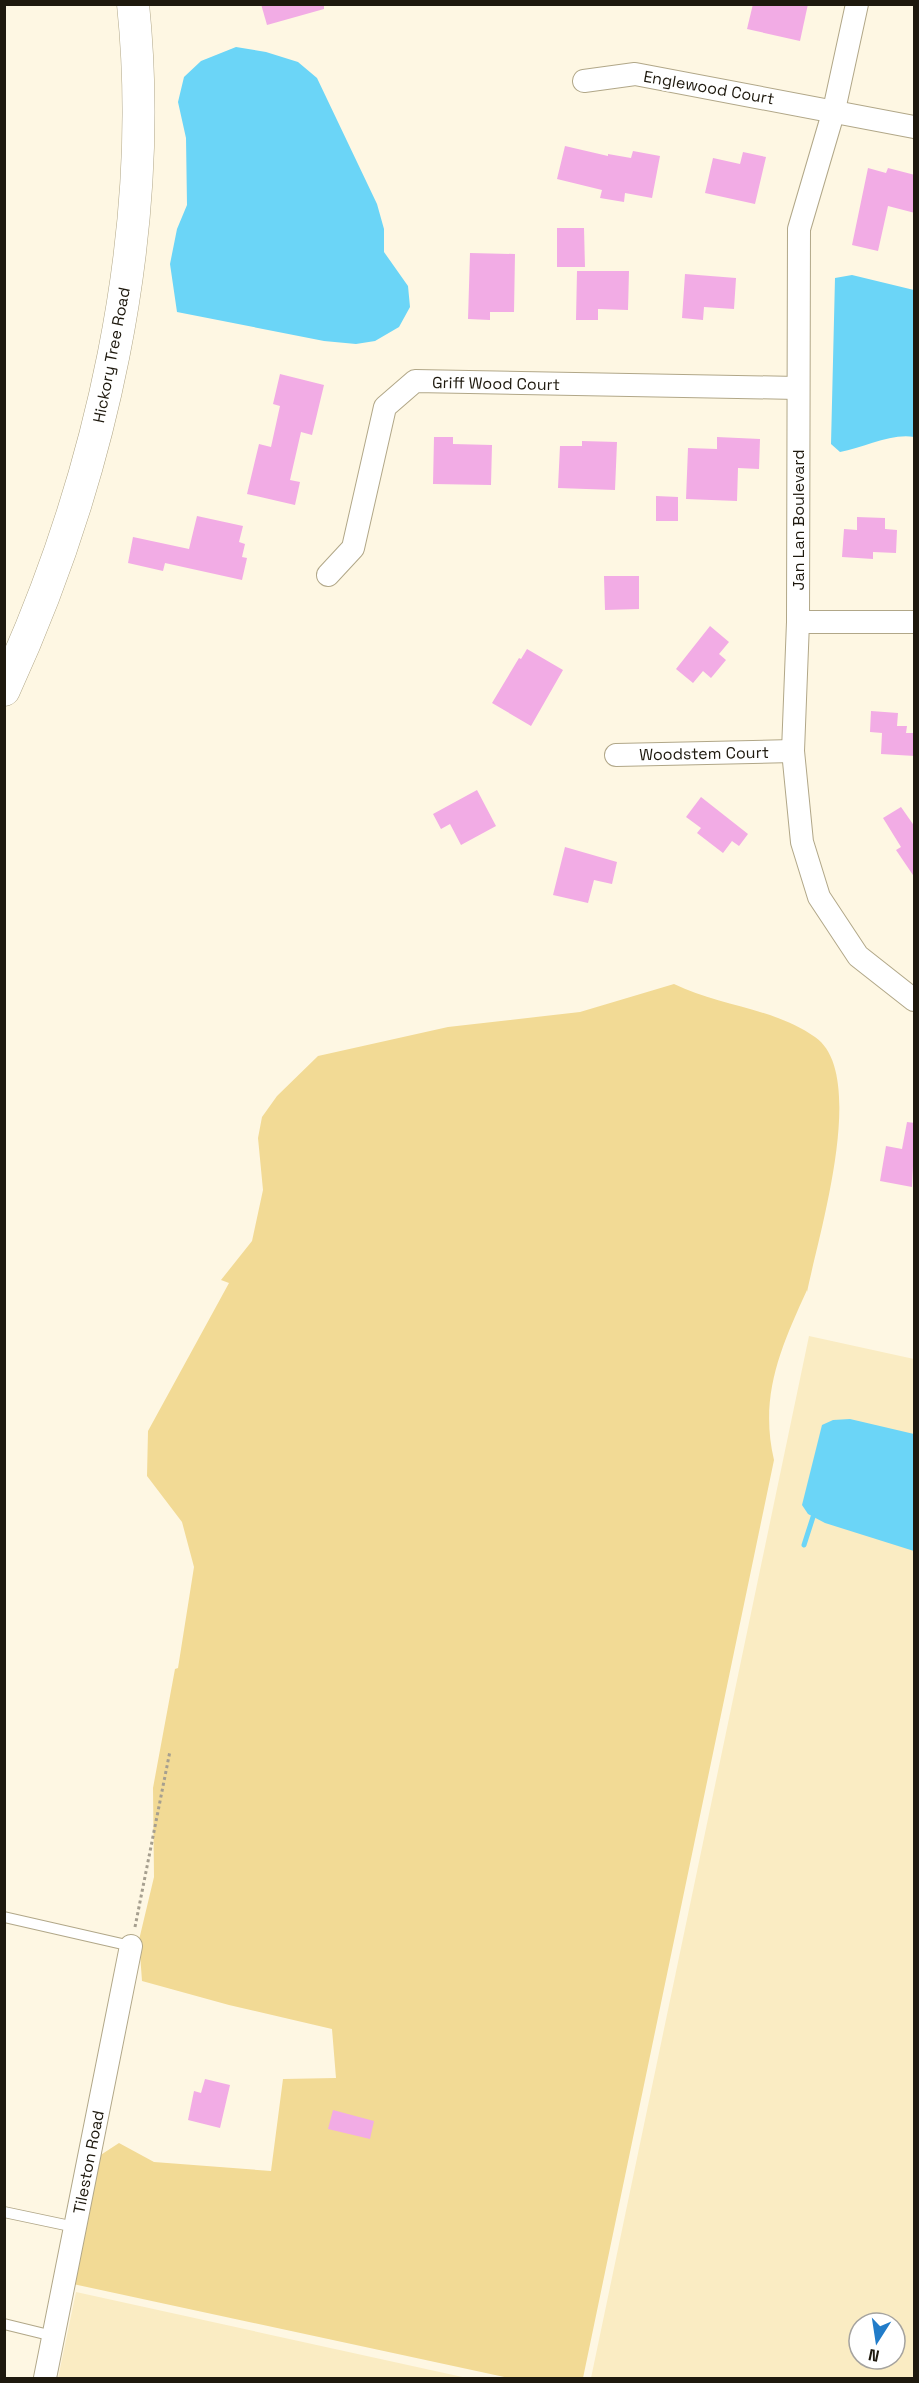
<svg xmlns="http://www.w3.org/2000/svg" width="919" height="2383" viewBox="0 0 919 2383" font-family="'Space Grotesk',sans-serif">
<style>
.built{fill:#faecc3;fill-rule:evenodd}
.green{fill:#f2da95}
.water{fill:#6bd5f7}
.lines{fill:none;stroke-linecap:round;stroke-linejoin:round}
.stream{stroke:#6bd5f7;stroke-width:5}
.building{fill:#f2ace5}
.lane-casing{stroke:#b1a788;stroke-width:12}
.street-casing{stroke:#b1a788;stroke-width:24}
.secondary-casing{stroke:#b1a788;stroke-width:33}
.path{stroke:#a69f8f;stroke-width:3;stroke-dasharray:3 3;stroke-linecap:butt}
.lane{stroke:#fff;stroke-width:10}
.street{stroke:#fff;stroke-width:22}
.secondary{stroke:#fff;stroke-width:32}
.labels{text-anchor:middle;stroke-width:4.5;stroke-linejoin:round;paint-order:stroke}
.street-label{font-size:16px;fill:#1e190e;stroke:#fff}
</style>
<rect width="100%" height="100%" fill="#fef7e3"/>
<g class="built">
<path d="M809 1336 914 1359V2378H591ZM859 2323H895V2359H859Z"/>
<path d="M76 2292 467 2378H58Z"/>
</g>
<path class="green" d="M674 984C719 1006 774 1008 815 1037 869 1074 818 1237 807 1292V1290C781 1347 759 1396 774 1460L583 2378H509L73 2284 93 2160 119 2143 154 2162 271 2171 283 2079 336 2078 332 2029 229 2005 142 1981 139 1940 154 1877 153 1788 175 1669 178 1668 194 1567 182 1522 147 1476 148 1431 229 1283 221 1280 252 1241 263 1190 258 1138 262 1117 277 1096 318 1056 448 1027 580 1012Z"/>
<g class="water">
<path d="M236 47 266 52 298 62 317 78 377 204 384 229V252L408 286 410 307 399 327 375 341 356 344 324 341 177 312 170 264 177 229 187 205 186 138 178 102 184 77 201 61Z"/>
<path d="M852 275 914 290V437C891 433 863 448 840 452L831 444 835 278Z"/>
<path d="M850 1419 914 1434V1551L825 1523 808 1514 802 1505 822 1425 833 1420Z"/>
</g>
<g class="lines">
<path class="stream" d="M804 1545 813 1517"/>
</g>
<g class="building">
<path d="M261 4H324V9L267 25Z"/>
<path d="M753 4H808L800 41 747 29Z"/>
<path d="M565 146 608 156V154L631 158 633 151 660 156 652 198 625 193 624 202 600 198 602 190 557 179Z"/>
<path d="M743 152 766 157 755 204 705 193 713 158 740 164Z"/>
<path d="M868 168 886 173 888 168 915 175V213L888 206 878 251 852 245Z"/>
<path d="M557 228H584L585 267H557Z"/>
<path d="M470 253 515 254 514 312H490V320L468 319Z"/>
<path d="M577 271H629L628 310 598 309V320H576Z"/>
<path d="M685 274 736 278 734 309 704 307 703 320 682 318Z"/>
<path d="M280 374 324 385 312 435 301 432 290 480 300 482 295 505 247 494 259 444 271 447 280 406 273 404Z"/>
<path d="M434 437H453V444L492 445 491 485 433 484Z"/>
<path d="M717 437 760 439 759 469 738 468 737 501 686 499 688 448 717 449Z"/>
<path d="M582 441 617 442 615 490 558 488 560 446H582Z"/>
<path d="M656 496 678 497V521H656Z"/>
<path d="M197 516 243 526 239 542 245 544 242 557 247 558 242 580 165 563 163 571 128 563 133 537 189 549Z"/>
<path d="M857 517 885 518V529L897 530 896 553 873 552V559L842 557 844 529 857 530Z"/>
<path d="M604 576H639V609L605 610Z"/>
<path d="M710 626 729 642 719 654 726 660 711 678 703 671 693 683 676 669Z"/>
<path d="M527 649 563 670 531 726 492 703 519 658 521 659Z"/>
<path d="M871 711 898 713 897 726H907L906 733H915V756L881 754 882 733 870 732Z"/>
<path d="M477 790 496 826 461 845 450 824 441 829 433 814Z"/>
<path d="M701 797 748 834 739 846 732 841 723 853 697 833 701 828 686 817Z"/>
<path d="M901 807 915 827V878L896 850 901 847 883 818Z"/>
<path d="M565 847 617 862 612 884 594 880 588 903 553 895Z"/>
<path d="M907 1122 915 1123 912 1187 880 1181 886 1146 902 1149Z"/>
<path d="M205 2079 230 2085 220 2128 188 2120 194 2091 201 2093Z"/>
<path d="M333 2110 374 2121 370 2139 328 2129Z"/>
</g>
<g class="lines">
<g class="lane-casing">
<g id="lane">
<path d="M4 1917 131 1946"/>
<path d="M4 2212 75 2227"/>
<path d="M4 2324 53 2336"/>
</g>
</g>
<g class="street-casing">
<g id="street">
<path d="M857 4 834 110 799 229 798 622 793 751 802 842 819 897 858 956 914 1000"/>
<path d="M584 81 635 74 914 127"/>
<path d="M328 575 353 548 385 407 415 381 797 388"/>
<path d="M798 622H914"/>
<path d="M616 755 793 751"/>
<path d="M45 2378 131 1946"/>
</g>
</g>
<g class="secondary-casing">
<path id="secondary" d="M4 690C100 482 157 234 133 4"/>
</g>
<path class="path" d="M135 1927 170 1751"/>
<use href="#lane" class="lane"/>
<use href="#street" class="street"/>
<use href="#secondary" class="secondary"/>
</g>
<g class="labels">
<g class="street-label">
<text transform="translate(709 87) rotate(10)" y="6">Englewood Court</text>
<text transform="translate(111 355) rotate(-79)" y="6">Hickory Tree Road</text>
<text transform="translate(496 383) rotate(1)" y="6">Griff Wood Court</text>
<text transform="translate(798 520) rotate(-90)" y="6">Jan Lan Boulevard</text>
<text transform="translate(704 753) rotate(-1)" y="6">Woodstem Court</text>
<text transform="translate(88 2162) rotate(-79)" y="6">Tileston Road</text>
</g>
</g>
<rect width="919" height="2383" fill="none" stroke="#1e190e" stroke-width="12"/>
<g transform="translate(877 2341) rotate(192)"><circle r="28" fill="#ffffff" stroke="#a5a39f" stroke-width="1.5"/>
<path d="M0-4.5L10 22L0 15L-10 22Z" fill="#217cc9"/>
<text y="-9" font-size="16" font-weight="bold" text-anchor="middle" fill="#1e190e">N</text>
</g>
</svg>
